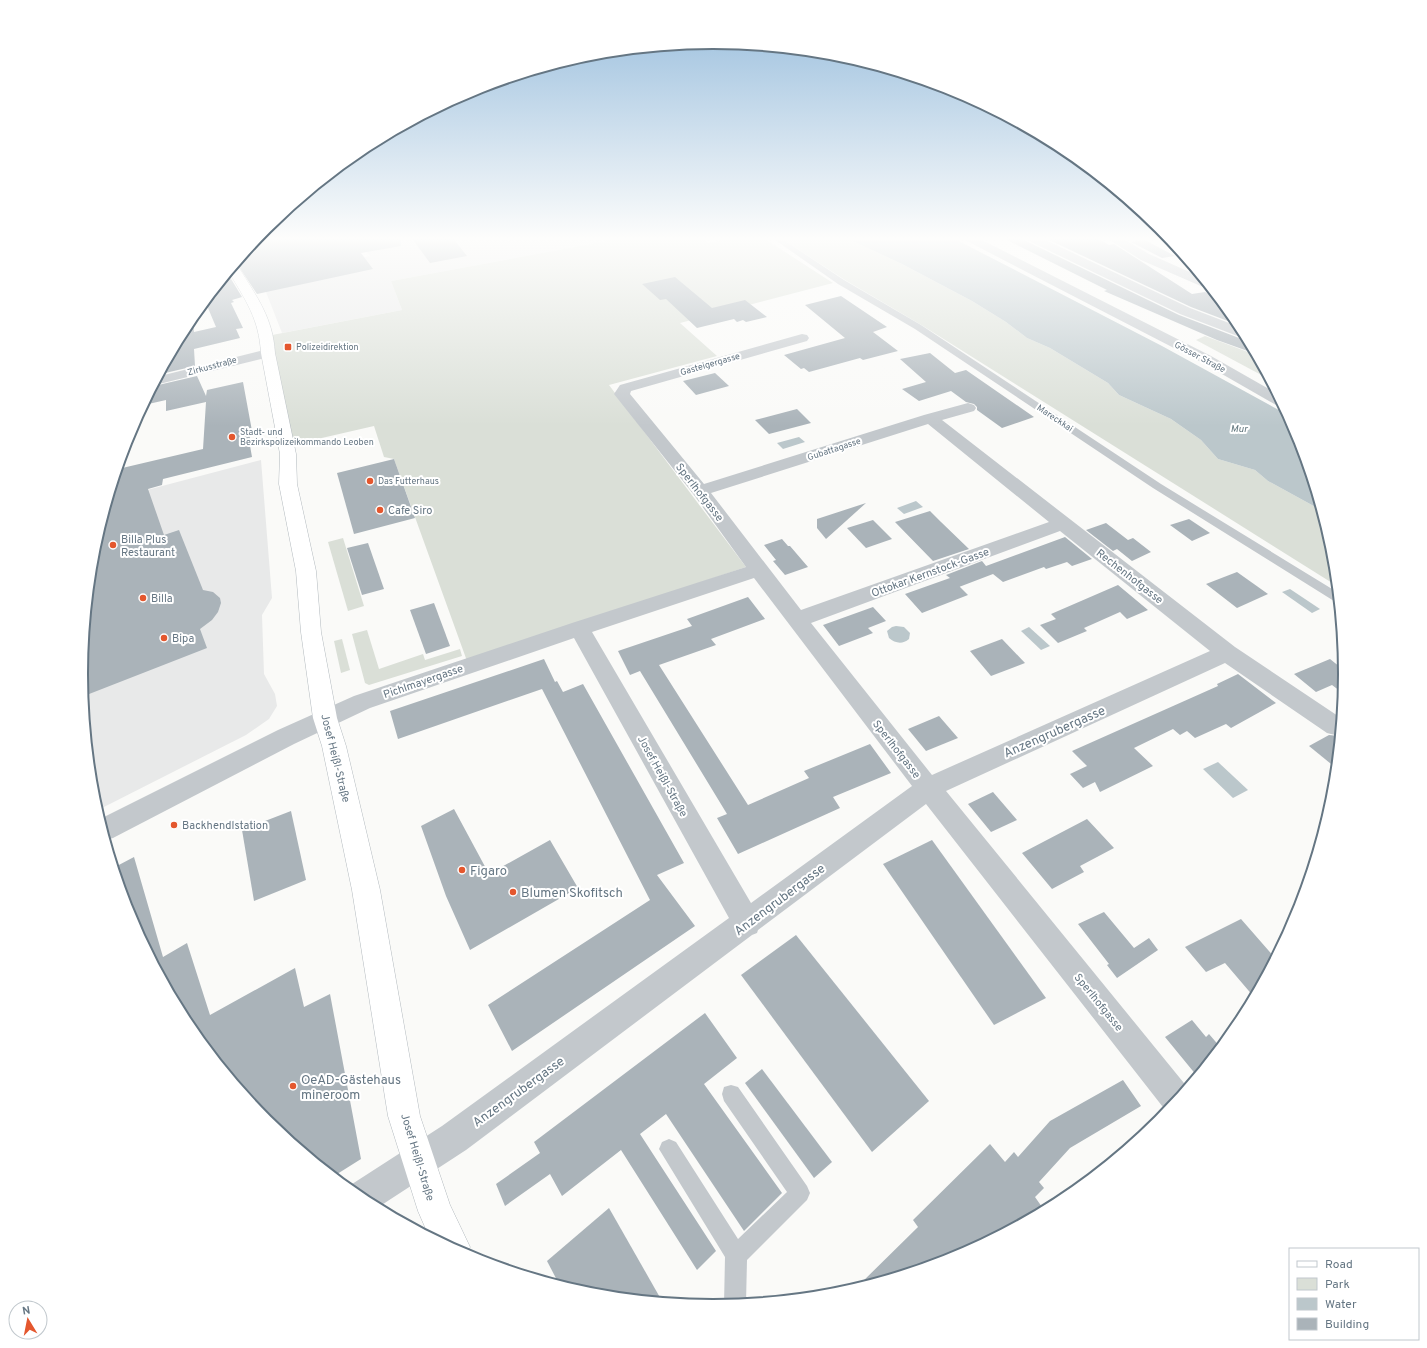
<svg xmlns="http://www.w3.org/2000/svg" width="1427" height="1348" viewBox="0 0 1427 1348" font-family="Overpass,sans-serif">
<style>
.built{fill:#e8e9e9}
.green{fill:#dadfd7}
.water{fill:#bbc7cb}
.building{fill:#aab3b9}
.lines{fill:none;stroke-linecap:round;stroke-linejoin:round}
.secondary-casing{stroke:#b3babf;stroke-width:1}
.service{fill:#c3c8cc;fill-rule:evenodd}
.minor{fill:#c3c8cc;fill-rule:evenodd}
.secondary{fill:#fff;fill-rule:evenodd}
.poi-dot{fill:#e4572e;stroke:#fff;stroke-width:1.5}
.labels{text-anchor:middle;stroke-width:4;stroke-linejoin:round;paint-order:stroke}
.far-poi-label{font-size:9px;fill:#657683;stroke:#fff;text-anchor:start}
.far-street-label{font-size:9px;fill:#657683;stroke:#fff}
.far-water-label{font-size:10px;font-style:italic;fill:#60757c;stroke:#fff}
.street-label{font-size:11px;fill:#657683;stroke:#fff}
.poi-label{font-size:11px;fill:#657683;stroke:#fff;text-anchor:start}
.near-street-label{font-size:13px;fill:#657683;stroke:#fff}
.near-poi-label{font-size:13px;fill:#657683;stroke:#fff;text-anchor:start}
.rim{fill:none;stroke:#657683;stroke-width:2}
</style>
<rect width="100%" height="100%" fill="#fafaf8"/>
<g class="built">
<path d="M353 237H628L391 281 402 310 282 333 266 292 259 280 370 256Z"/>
<path d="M261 460 272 598 262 615 264 674 275 694 277 706 269 719 246 735 98 810 94 797 82 674 94 550 109 500Z"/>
</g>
<g class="green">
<path d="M628 237H676L679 239 701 237 708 243 736 237H762L833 283 680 323 717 356 609 385 746 567 467 661 394 459 384 457 374 426 287 446 267 336 402 310 391 281Z"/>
<path d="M779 237H844L902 264 972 301 1006 322 1027 338 1050 348 1108 383 1119 395 1171 419 1201 440 1218 459 1255 470 1268 481 1321 510 1333 551 1337 586 923 326 845 280Z"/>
<path d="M1205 336 1256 355 1266 374 1265 377 1196 340Z"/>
<path d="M343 538 364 606 348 611 328 542Z"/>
<path d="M367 630 379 669 423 654 425 660 460 649 462 656 369 685 365 683 352 634Z"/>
<path d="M342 639 350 670 341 673 334 641Z"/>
</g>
<g class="water">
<path d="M844 237H951L1162 346 1288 415 1297 432 1321 510 1268 481 1255 470 1218 459 1201 440 1171 419 1119 395 1108 383 1050 348 1027 338 1006 322 972 301 902 264Z"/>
<path d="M799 437 805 442 783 449 777 443Z"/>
<path d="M916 501 923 507 904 514 897 508Z"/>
<path d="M1290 589 1320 609 1312 613 1282 592Z"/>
<path d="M896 626 904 627 910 633 909 639C902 645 895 643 889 638L887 631 892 627Z"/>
<path d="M1029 627 1050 646 1041 650 1021 631Z"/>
<path d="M1218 762 1248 790 1233 798 1203 769Z"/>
</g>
<g class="building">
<path d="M258 237H400L401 246 361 253 373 269 257 294 237 264Z"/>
<path d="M411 237H452L467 256 430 263Z"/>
<path d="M1001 237H1022L1024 240 1179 315 1239 338 1248 339 1256 354 1217 340 1104 291 1107 290Z"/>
<path d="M1043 237H1096L1109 245 1114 244 1192 294 1205 292 1222 302 1241 326 1191 307Z"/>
<path d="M1145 240 1175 256 1162 258 1131 242Z"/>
<path d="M228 274 242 297 232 300 234 302 231 303 243 328 236 329 240 338 194 349 195 366 161 374 188 323 193 317 194 332 216 327 208 308 198 311Z"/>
<path d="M675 277 712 308 745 300 767 317 746 322 743 320 737 322 734 319 697 328 666 299 660 300 642 284Z"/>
<path d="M841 296 887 327 873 332 898 351 863 360 860 358 809 372 804 368 801 369 784 355 845 338 805 305Z"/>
<path d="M930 353 955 373 966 370 1034 417 1002 428 977 410V407L974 404 966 402 951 391 919 401 902 389 926 382 900 359Z"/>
<path d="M715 373 729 386 696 395 683 381Z"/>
<path d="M197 376 206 396 207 390 243 382 252 431 249 440 252 457 163 479 162 485 148 489 164 535 179 530 203 590 213 592 220 598 221 603 218 612 212 620 200 629 207 648 84 696 82 674 94 550 118 469 203 449 206 402 166 411V400L144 405 154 386Z"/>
<path d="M797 409 811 423 769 434 755 420Z"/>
<path d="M394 459 415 518 354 534 337 473Z"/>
<path d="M866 503 826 539 817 528V519Z"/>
<path d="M930 511 941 522 969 549 933 561 895 522Z"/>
<path d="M1189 519 1210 533 1192 541 1170 525Z"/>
<path d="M873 520 892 539 866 548 847 528Z"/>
<path d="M1106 523 1128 540 1133 538 1151 552 1132 561 1117 549 1113 551 1086 530Z"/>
<path d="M1065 537 1092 559 1072 566 1067 562 1046 569 1044 567 1003 582 993 574 959 587 952 579 968 595 922 613 905 594 950 578 946 575 982 561 986 566Z"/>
<path d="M782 539 788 546H790L808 567 785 575 773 561 776 560 764 545Z"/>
<path d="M368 543 384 589 362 595 347 548Z"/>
<path d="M1237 572 1268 594 1237 608 1206 584Z"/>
<path d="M1118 585 1148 610 1127 619 1120 612 1084 628 1087 631 1058 643 1040 625 1056 619 1051 614Z"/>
<path d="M748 597 765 619 711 639 716 645 659 665 748 805 809 778 804 771 870 744 891 773 833 797 840 808 738 854 717 818 727 814 640 671 630 675 618 651 692 626 687 619Z"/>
<path d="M434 603 450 646 426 654 410 610Z"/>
<path d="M873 607 886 621 868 628 873 633 839 646 823 625Z"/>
<path d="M1002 639 1025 663 991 676 970 651Z"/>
<path d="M544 659 555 682 557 681 563 692 583 684 684 863 657 875 695 926 512 1051 488 1005 650 900 542 689 398 739 390 711Z"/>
<path d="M1330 659 1345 671 1344 694 1332 685 1316 692 1294 674Z"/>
<path d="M1238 674 1276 703 1231 728 1226 724 1195 738 1187 731 1180 735 1173 729 1134 748 1153 766 1100 792 1095 782 1083 788 1070 774 1087 766 1072 751 1218 686 1217 684Z"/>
<path d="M939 716 958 738 926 751 908 729Z"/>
<path d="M1329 735 1339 736 1336 768 1309 746Z"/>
<path d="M993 792 1017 820 991 832 968 804Z"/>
<path d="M454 809 489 874 550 840 578 888 470 950 446 896 421 826Z"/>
<path d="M291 811 306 880 254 901 242 830Z"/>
<path d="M1087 819 1114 848 1080 866 1084 872 1052 889 1022 853Z"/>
<path d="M932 840 1046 998 994 1025 883 864Z"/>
<path d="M134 857 163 957 187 943 210 1015 295 968 304 1007 330 994 361 1159 334 1176 266 1121 188 1025 130 916 115 867Z"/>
<path d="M1104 912 1134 948 1149 938 1158 950 1117 978 1107 965 1109 964 1078 924Z"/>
<path d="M1241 919 1275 958 1254 997 1225 963 1206 972 1185 947Z"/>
<path d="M796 935 929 1101 872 1152 741 975Z"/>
<path d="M705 1013 737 1058 704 1084 782 1193 744 1231 666 1114 640 1134 716 1251 697 1270 621 1150 562 1196 550 1174 505 1206 496 1184 540 1153 534 1142Z"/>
<path d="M1192 1020 1206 1037 1209 1034 1221 1048 1197 1076 1165 1037Z"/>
<path d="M762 1069 832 1162 814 1178 745 1083Z"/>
<path d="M1123 1080 1141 1106 1070 1148 1039 1182 1044 1188 1035 1197 1042 1207 1033 1216 955 1258 856 1288 918 1227 913 1220 990 1144 1005 1162 1014 1152 1018 1157 1050 1121Z"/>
<path d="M609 1208 662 1301 590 1294 559 1284 547 1261Z"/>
</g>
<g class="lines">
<g class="secondary-casing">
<path id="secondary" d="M236 265 239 268C257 297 273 318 275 353L296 454 297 484 316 571 321 632 337 718 346 746 380 890 420 1116 450 1205 470 1247 467 1255 428 1234 418 1211 388 1116 352 890 322 746 313 718 301 632 296 571 279 484 280 454 261 353C259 319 246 301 229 272Z"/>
</g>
<g class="service">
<path d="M771 237H779L844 280 921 325 1161 484 1337 592 1338 602 1334 601 1153 488 915 329 838 284Z"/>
<path d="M731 1085 738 1087 807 1186 810 1193 807 1200 747 1260 746 1303 724 1305 725 1257 659 1149 662 1142 669 1139 676 1142 738 1239 787 1192 724 1101 722 1094 724 1087Z"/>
</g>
<g class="minor">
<path d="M961 237H976L1211 356 1276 393 1283 406 1276 405 1201 362 963 239Z"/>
<path d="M1023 237H1039L1190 308 1242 328 1247 338 1240 337 1180 314 1025 239Z"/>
<path d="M1105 237H1120L1149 254 1201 277 1210 287H1203L1141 260Z"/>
<path d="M802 334 807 335 809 338 807 341 631 391 630 394 704 484 924 415 968 403 974 405 976 408 974 411 942 420 1235 647 1341 718 1340 734 1335 735 1327 733 1225 663 946 791 1188 1088 1167 1112 1166 1111 926 804 758 930 757 933 752 935 466 1150 377 1208 362 1199 348 1188 349 1186 442 1126 729 918 574 638 370 708 294 744 113 838 107 840 100 819 278 730 354 696 572 623 746 567 694 495 614 394 620 385ZM928 424 1049 522 801 610 711 493ZM1060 531 1210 651 932 775 811 623ZM754 578 912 786 751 903 592 632Z"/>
<path d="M268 349 273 350 275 353 273 356 155 385 160 376Z"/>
</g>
<use href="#secondary" class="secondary"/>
</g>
<linearGradient id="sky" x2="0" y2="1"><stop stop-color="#96bcdc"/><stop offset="0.56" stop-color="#fdfdfc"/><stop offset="1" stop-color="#fdfdfc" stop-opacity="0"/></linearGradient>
<rect width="1427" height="426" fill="url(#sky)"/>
<g class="poi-dot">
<rect x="284" y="343" width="8" height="8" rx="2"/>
<circle cx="232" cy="437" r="4"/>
<circle cx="370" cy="481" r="4"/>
<circle cx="380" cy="510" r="4"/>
<circle cx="113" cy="545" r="4"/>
<circle cx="143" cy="598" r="4"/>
<circle cx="164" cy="638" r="4"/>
<circle cx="174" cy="825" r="4"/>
<circle cx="462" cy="870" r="4"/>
<circle cx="513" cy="892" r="4"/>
<circle cx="293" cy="1086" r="4"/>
</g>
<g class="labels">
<g class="far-poi-label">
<text x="296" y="350">Polizeidirektion</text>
<text x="240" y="435">Stadt- und<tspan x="240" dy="10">Bezirkspolizeikommando Leoben</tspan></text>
<text x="378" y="484">Das Futterhaus</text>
</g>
<g class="far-street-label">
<text transform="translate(1200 357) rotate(28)" y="3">Gösser Straße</text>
<text transform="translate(710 364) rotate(-16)" y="3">Gasteigergasse</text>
<text transform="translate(212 366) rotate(-15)" y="3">Zirkusstraße</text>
<text transform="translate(1055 418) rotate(34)" y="3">Mareckkai</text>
<text transform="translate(834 449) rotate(-18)" y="3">Gubattagasse</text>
</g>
<g class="far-water-label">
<text x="1239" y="432">Mur</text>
</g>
<g class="street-label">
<text transform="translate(700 492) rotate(52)" y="4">Sperlhofgasse</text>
<text transform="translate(930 572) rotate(-20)" y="4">Ottokar Kernstock-Gasse</text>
<text transform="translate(1130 576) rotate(38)" y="4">Rechenhofgasse</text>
<text transform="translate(423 681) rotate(-19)" y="4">Pichlmayergasse</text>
<text transform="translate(897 749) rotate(52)" y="4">Sperlhofgasse</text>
<text transform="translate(336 758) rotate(76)" y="4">Josef Heißl-Straße</text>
<text transform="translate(663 776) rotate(61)" y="4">Josef Heißl-Straße</text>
<text transform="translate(1099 1002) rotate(51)" y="4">Sperlhofgasse</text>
<text transform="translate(418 1157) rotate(73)" y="4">Josef Heißl-Straße</text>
</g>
<g class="poi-label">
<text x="388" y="514">Cafe Siro</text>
<text x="121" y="543">Billa Plus<tspan x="121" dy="13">Restaurant</tspan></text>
<text x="151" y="602">Billa</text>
<text x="172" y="642">Bipa</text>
<text x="182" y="829">Backhendlstation</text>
</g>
<g class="near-street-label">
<text transform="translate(1054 731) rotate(-24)" y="5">Anzengrubergasse</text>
<text transform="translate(779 899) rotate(-37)" y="5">Anzengrubergasse</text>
<text transform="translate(518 1091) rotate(-36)" y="5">Anzengrubergasse</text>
</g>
<g class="near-poi-label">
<text x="470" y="875">Figaro</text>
<text x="521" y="897">Blumen Skofitsch</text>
<text x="301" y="1084">OeAD-Gästehaus<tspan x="301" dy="15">mineroom</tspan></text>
</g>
</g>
<path d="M0 0H1427V1348H0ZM88 674a625 625 0 1 1 1250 0a625 625 0 1 1-1250 0Z" fill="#fff" fill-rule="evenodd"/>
<path class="rim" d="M88 674a625 625 0 1 1 1250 0a625 625 0 1 1-1250 0Z"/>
<rect x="1289" y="1248" width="130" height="92" fill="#ffffff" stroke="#c1c8cd"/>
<rect x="1297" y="1261" width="20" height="6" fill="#ffffff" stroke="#c1c8cd"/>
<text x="1325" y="1268" font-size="12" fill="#657683">Road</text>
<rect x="1297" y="1278" width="20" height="12" fill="#dadfd7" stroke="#c1c8cd"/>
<text x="1325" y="1288" font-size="12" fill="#657683">Park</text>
<rect x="1297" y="1298" width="20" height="12" fill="#bbc7cb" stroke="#c1c8cd"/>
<text x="1325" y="1308" font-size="12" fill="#657683">Water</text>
<rect x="1297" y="1318" width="20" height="12" fill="#aab3b9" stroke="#c1c8cd"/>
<text x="1325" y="1328" font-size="12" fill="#657683">Building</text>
<g transform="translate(28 1320) rotate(350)"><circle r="19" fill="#ffffff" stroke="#c1c8cd"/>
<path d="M0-3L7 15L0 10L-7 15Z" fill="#e4572e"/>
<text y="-6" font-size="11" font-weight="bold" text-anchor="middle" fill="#657683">N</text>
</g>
</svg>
